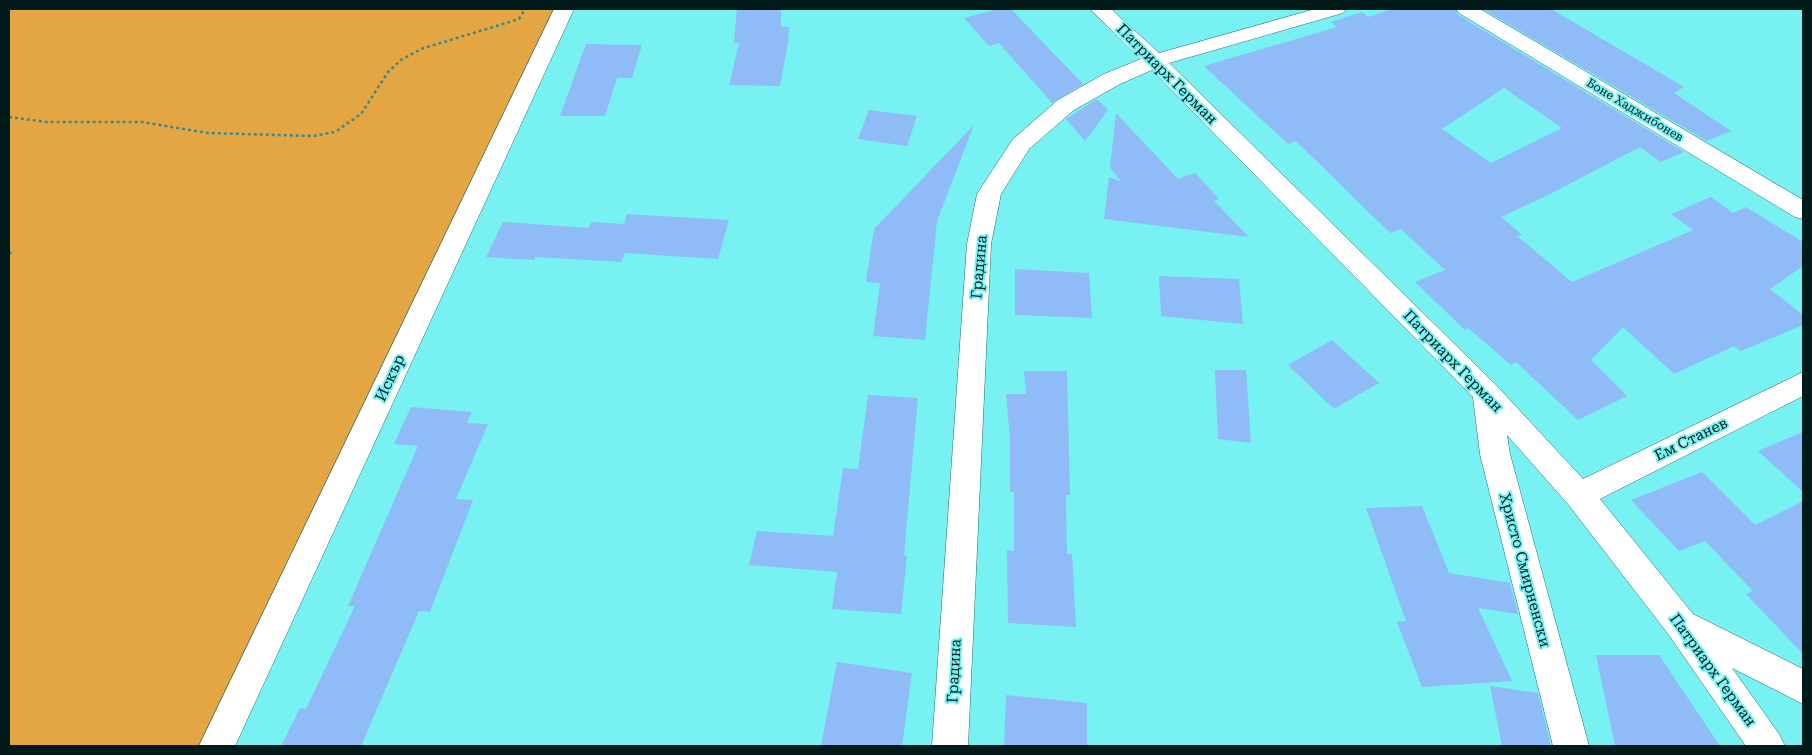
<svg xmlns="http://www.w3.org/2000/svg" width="1812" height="755" viewBox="0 0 1812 755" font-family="'Roboto Serif',serif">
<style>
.green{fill:#e3a643}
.building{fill:#8fbbf6;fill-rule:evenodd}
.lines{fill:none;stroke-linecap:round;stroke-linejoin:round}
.minor-casing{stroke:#2b6c6d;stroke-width:1}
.path{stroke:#3e8889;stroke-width:2.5;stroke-dasharray:3 3;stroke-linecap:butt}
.minor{fill:#fff;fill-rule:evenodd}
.labels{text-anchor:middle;stroke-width:4;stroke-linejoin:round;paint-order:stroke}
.far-street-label{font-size:12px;fill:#011b1b;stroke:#78f1f2}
.street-label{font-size:15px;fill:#011b1b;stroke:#78f1f2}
</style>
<rect width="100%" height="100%" fill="#78f1f2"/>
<path class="green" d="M9 9H564L217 746H9Z"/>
<g class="building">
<path d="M737 9H781V27H789L788 43 780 86 729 85 739 43H734Z"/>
<path d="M998 9H1011L1083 84 1052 103 999 43 989 46 964 18Z"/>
<path d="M1393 9H1454L1458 15 1684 152 1661 162 1640 147 1550 194 1501 217 1522 235 1517 236 1572 282 1693 230 1671 214 1711 197 1733 213 1746 207 1803 242V266L1770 289 1803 315V325L1741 351 1734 346 1674 374 1623 327 1591 360 1627 396 1578 420 1516 362 1511 365 1468 328 1465 330 1415 282 1445 270 1401 229 1390 233 1296 141 1288 144 1204 66 1337 27 1331 22 1362 12 1368 17ZM1504 88 1562 128 1491 163 1442 129Z"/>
<path d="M1483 9H1551L1684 87 1674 93 1731 131 1707 141Z"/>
<path d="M586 44 642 45 632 78H617L605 116H560Z"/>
<path d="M1097 99 1108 110 1085 141 1066 119Z"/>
<path d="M869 110 917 116 907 146 858 139Z"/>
<path d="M1116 113 1178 179 1195 173 1219 199 1214 201 1249 237 1104 219 1109 177 1122 182 1110 168Z"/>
<path d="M974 125 937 221 925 340 873 336 880 283 866 282 874 229Z"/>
<path d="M627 214 729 220 718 259 625 253 621 262 535 257 534 260 486 257 503 222 589 228 591 222 624 224Z"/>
<path d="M1015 269 1089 273 1092 318 1015 315Z"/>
<path d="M1159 276 1239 279 1243 324 1161 316Z"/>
<path d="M1332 340 1379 383 1334 409 1288 365Z"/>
<path d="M1215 370H1246L1251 443 1218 439Z"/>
<path d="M1024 371H1067L1070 495H1066L1067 554H1072L1076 627 1008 623 1007 550 1014 551V492H1010V439L1006 394H1026Z"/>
<path d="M868 395 918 398 904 555 907 556 901 614 832 609 837 572 749 565 757 531 833 536 843 468 858 469Z"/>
<path d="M411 407 472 412 467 423 488 424 456 499 473 500 430 612 419 611 361 746H281L300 708 306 709 355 606H348L418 446 394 444Z"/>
<path d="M1803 432V492L1758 451Z"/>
<path d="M1702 472 1755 525 1803 501V654L1746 594 1753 591 1705 541 1679 551 1631 500Z"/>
<path d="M1422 506 1449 573 1510 583 1518 614 1478 608 1512 681 1422 687 1397 622 1406 621 1366 508Z"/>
<path d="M1596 655H1659L1720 746H1615Z"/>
<path d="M837 662 912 673 902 746H821Z"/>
<path d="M1490 686 1538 693 1551 746H1502Z"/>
<path d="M1006 695 1087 703V746H1004Z"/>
</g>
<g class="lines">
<g class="minor-casing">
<g id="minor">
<path d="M554 9H574L235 746H199Z"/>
<path d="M1090 9H1111L1159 53 1315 9H1346L1343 13 1169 63 1496 385 1583 479 1803 372V396L1600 499 1693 614 1803 669V704L1732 668 1779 734 1785 746H1746L1669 635 1568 504 1507 435 1510 454 1589 746H1553L1480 454 1473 397 1152 70 1120 84 1074 110 1029 149 1001 194 991 244 968 746H932L967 244 977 194 1013 139 1058 100 1104 74 1141 59Z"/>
<path d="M1456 9H1480L1803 200V219L1795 217 1459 13Z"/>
</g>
</g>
<g class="path">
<path d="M9 117 46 122H142L208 133 314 136 335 132 361 114 388 72 401 60 421 49 519 19 525 9"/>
<path d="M9 254 12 251"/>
</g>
<use href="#minor" class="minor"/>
</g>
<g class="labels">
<g class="far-street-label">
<text transform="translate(1635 110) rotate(31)" y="4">Боне Хаджибонев</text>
</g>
<g class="street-label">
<text transform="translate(1167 74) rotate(45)" y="5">Патриарх Герман</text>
<text transform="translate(979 267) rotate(-85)" y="5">Градина</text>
<text transform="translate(1453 361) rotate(46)" y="5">Патриарх Герман</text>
<text transform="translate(390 378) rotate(-65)" y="5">Искър</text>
<text transform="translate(1691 439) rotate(-26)" y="5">Ем Станев</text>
<text transform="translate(1525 570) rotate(75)" y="5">Христо Смирненски</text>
<text transform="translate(1713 670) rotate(54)" y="5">Патриарх Герман</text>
<text transform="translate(954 671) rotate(-87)" y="5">Градина</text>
</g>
</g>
<rect width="1812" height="755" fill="none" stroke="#011b1b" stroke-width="20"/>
</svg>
